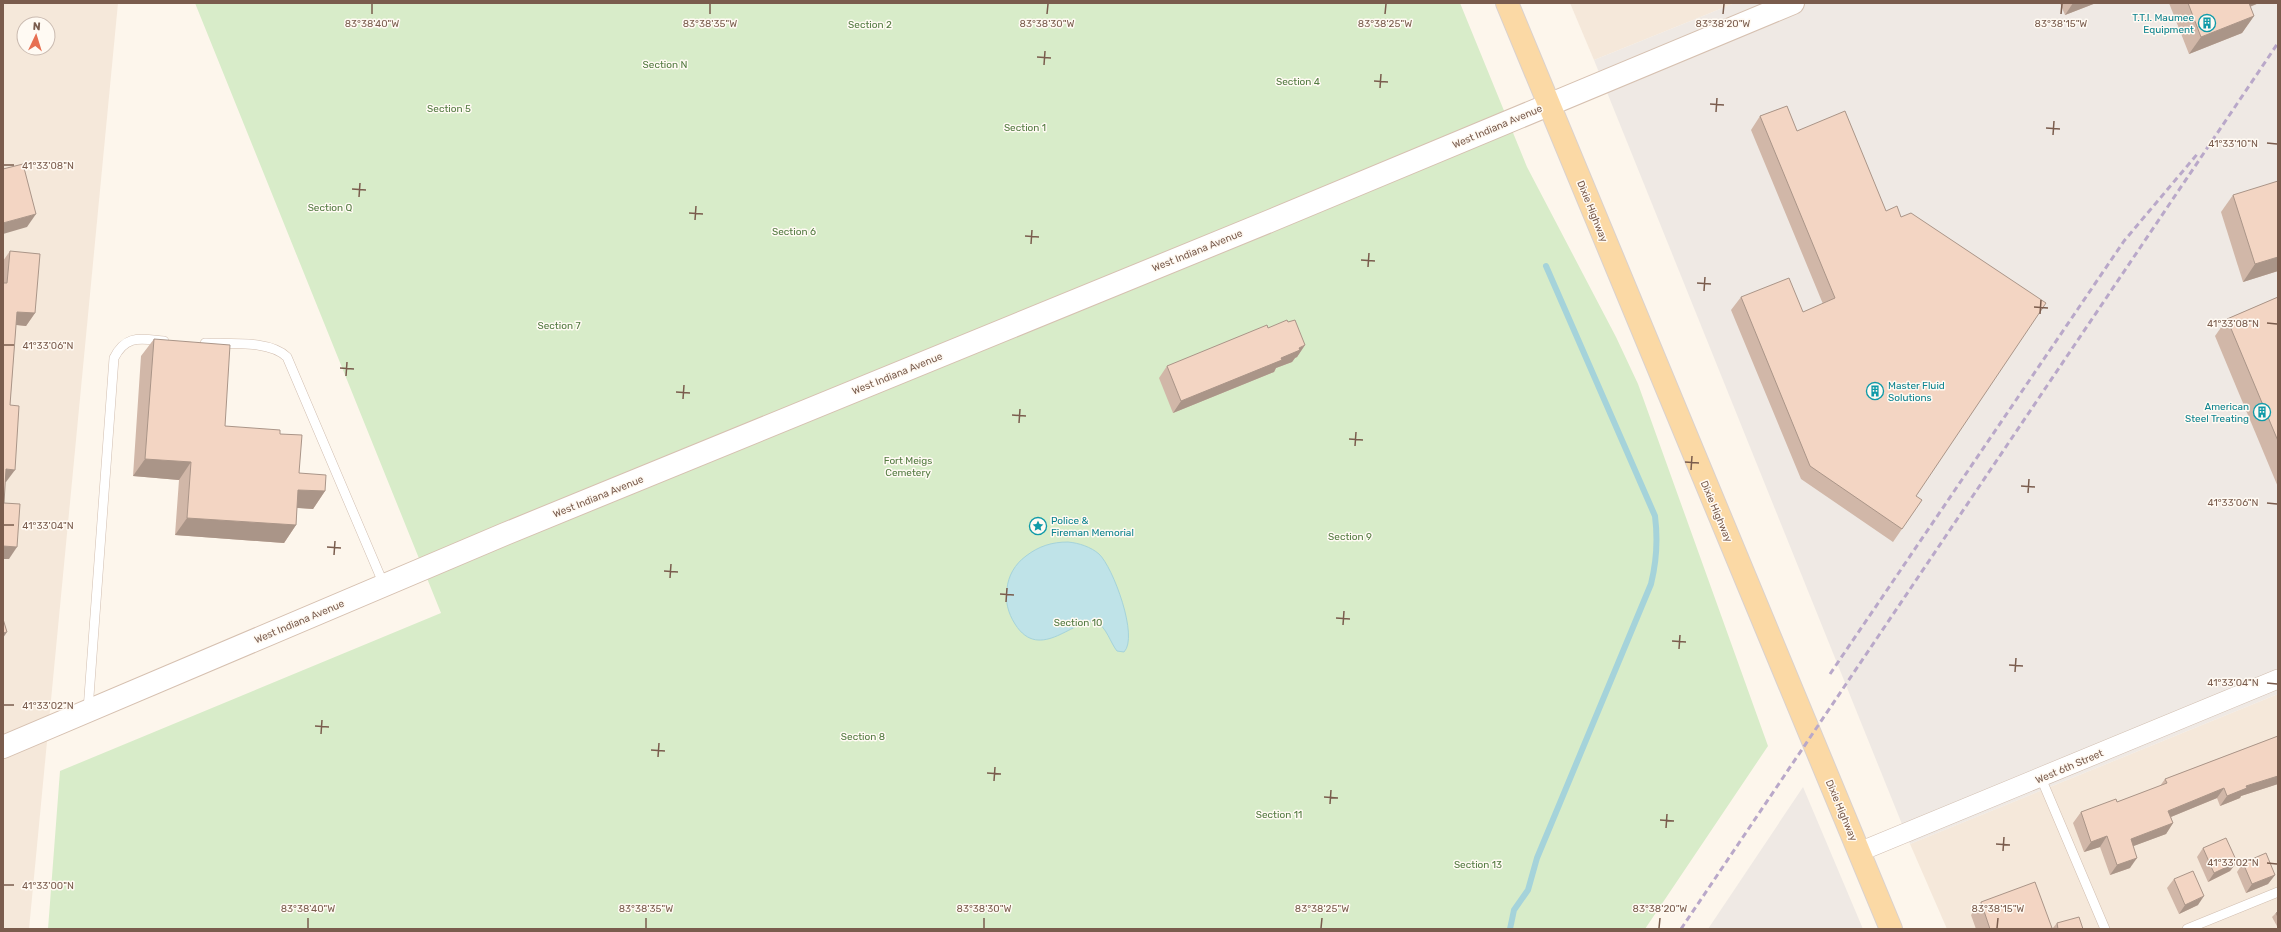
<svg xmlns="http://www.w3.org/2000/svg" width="2281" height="932" viewBox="0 0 2281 932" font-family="Rubik,sans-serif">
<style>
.residential{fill:#f5e8da;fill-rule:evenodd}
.industrial{fill:#efe9e4}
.green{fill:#d8ecc9}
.water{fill:#bfe3e8;stroke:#a5d3da}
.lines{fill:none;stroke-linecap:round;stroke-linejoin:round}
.stream{stroke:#a5d3da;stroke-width:6}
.lane-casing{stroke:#d1beb0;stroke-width:10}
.street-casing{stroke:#d1beb0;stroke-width:20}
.secondary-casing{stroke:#d6c0b0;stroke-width:24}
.primary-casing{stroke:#dad1cd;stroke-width:24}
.lane{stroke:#fff;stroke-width:9}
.street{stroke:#fff;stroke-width:19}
.secondary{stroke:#fff;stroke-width:22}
.primary{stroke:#fbd9a5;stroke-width:22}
.rail{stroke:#b9a8c9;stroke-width:3;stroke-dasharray:6 4;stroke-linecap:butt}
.wall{fill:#d1b7a8}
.shaded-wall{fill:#aa9588}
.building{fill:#f3d5c3;stroke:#aa9588}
.ticks{fill:none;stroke:#7a5c4d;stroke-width:1.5}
.labels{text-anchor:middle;stroke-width:3;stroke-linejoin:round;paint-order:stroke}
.culture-label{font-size:10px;fill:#0d838f;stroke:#fffaf3;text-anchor:end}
.park-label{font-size:10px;fill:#537a41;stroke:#fffaf3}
.street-label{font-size:10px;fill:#7a5c4d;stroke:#fffaf3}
.ticks-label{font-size:10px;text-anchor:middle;fill:#7a5c4d;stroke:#fffaf3;stroke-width:3;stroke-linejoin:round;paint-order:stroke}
</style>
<rect width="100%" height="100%" fill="#fdf6ec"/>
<g class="residential">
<path d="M3 3H118L29 929H3ZM24 24H48V48H24Z"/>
<path d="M1570 3H1735L1594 60Z"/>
<path d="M2278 694V929H1947L1910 844Z"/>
</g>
<g class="industrial">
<path d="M1735 3H2278V694L1910 844 1594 60Z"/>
<path d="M1803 787 1863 929H1708Z"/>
</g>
<path class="green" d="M195 3H1460L1527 167 1616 337 1638 384 1768 746 1645 929H48L60 771 441 613Z"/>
<path class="water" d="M1068 542C1079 543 1091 547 1099 554 1113 567 1139 637 1124 652L1117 651C1111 644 1106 626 1096 622 1076 616 1040 664 1015 624 1008 613 1005 601 1007 589 1008 576 1015 564 1026 556 1039 546 1052 542 1068 542Z"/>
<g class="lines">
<path class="stream" d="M1510 929 1514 910 1528 890 1537 858 1651 584C1657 560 1658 540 1655 516L1546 266"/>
<g class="lane-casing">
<g id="lane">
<path d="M205 343C229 344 270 340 287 357L384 585"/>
<path d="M88 710 114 358C126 334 141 339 164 341"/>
<path d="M2041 778 2105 929"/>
<path d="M2187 929 2278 892"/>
</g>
</g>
<g class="street-casing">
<path id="street" d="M1859 852 2278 679"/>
</g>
<g class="secondary-casing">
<path id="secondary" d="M3 747 505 534 1270 221 1793 3"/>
</g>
<g class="primary-casing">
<path id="primary" d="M1507 3 1891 929"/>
</g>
<use href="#lane" class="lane"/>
<use href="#street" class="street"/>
<use href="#secondary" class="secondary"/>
<use href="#primary" class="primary"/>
<g class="rail">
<path d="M1830 674 2124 241 2199 152"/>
<path d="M1681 929 2278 43"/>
</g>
</g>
<g class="wall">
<path d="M2060 3H2096L2065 15Z"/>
<path d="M2169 3H2259L2250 7 2254 16 2242 33 2189 54Z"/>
<path d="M1787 106 1916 496 1902 529 1893 542 1801 479 1731 310 1741 297 1803 312 1823 304 1751 130 1760 116Z"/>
<path d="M2233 195 2278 271 2243 282 2221 212Z"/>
<path d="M10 251 35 313 26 326 16 325 10 405 6 482H5L4 503 9 559H3V261Z"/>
<path d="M2278 297V487L2215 336 2227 319Z"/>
<path d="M1288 322 1305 345 1297 357 1295 358 1292 362 1276 368 1274 372 1173 413 1159 378 1167 366 1268 328Z"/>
<path d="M154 339 225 426 280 434 299 473 325 491 313 509 297 508 296 525 284 543 175 535 179 480 133 476 141 356Z"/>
<path d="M2278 736V784L2241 796 2240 798 2220 806 2217 798 2171 817 2173 823 2166 834 2133 846 2130 868 2110 875 2100 847 2084 852 2073 823 2081 812 2117 802 2160 786 2165 779Z"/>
<path d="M2203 848 2237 862 2230 871 2208 882 2197 857Z"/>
<path d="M2243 863 2275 875 2268 884 2246 893 2237 872Z"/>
<path d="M2174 879 2198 905 2179 914 2167 888Z"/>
<path d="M1981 902 2051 929H1976L1971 915Z"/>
<path d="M2278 912V928L2272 917 2276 913Z"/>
<path d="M2057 923 2083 929H2052Z"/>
</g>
<g class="shaded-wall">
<path d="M2073 3H2096L2065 15Z"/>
<path d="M2241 3H2259L2233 13Z"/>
<path d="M2254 16 2242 33 2189 54 2201 37Z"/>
<path d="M36 214 27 227 3 234V223Z"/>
<path d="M2278 257V271L2243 282 2255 264Z"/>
<path d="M17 312 35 313 26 326 8 324Z"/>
<path d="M1305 345 1297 357 1295 358 1292 362 1276 368 1274 372 1173 413 1181 401 1281 358Z"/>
<path d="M145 459 191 462 179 480 133 476Z"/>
<path d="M6 469 15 470 6 482H3Z"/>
<path d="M298 490 325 491 313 509 286 507Z"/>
<path d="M187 518 296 525 284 543 175 535Z"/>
<path d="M3 546 17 547 9 559H3Z"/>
<path d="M7 632 3 638V633Z"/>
<path d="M2278 776V784L2241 796 2240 798 2220 806 2227 796 2246 786Z"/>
<path d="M2224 788 2217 798 2161 821 2168 811Z"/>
<path d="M2173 823 2166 834 2123 850 2131 839Z"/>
<path d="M2107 836 2100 847 2084 852 2091 842Z"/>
<path d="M2137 858 2130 868 2110 875 2117 865Z"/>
<path d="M2237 862 2230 871 2208 882 2214 873Z"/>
<path d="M2275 875 2268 884 2246 893 2252 884Z"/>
<path d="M2204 896 2198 905 2179 914 2185 905Z"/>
</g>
<g class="building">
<path d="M2188 3H2249L2254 16 2201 37Z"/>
<path d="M1787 106 1797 131 1845 111 1886 211 1897 206 1901 217 1911 213 2046 303 1916 496 1922 500 1902 529 1810 466 1741 297 1789 278 1803 312 1835 298 1760 116Z"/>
<path d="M23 164 36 214 3 223V169Z"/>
<path d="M2278 181V257L2255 264 2233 195Z"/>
<path d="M10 251 40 254 35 313 17 312 10 405 19 406 15 470 6 469 4 503 20 504 17 547 3 546V283H7Z"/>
<path d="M2278 297V441L2227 319Z"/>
<path d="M1287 320 1288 322 1295 320 1305 345 1299 348 1300 350 1281 358 1282 360 1181 401 1167 366 1267 325 1268 328Z"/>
<path d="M154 339 230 345 225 426 280 430V434L302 435 299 473 326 475 325 491 298 490 296 525 187 518 191 462 145 459Z"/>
<path d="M3 619 7 632 3 633Z"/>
<path d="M2278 736V776L2246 786 2247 788 2227 796 2224 788 2168 811 2173 823 2131 839 2137 858 2117 865 2107 836 2091 842 2081 812 2116 799 2117 802 2167 783 2165 779Z"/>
<path d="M2226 838 2237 862 2214 873 2203 848Z"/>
<path d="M2266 853 2275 875 2252 884 2243 863Z"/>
<path d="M2193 871 2204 896 2185 905 2174 879Z"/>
<path d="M2035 882 2052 928 2048 929H1990L1981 902Z"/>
<path d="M2278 912V917L2276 913Z"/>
<path d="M2079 917 2083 929H2058L2057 923Z"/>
</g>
<path class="ticks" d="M372 14V4M710 14V4M1047 14 1048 4M1385 14 1386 4M1723 14 1724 4M2061 14 2062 4M1037 57 1051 58M1044 65 1045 51M1374 81 1388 82M1380 88 1381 74M1710 104 1724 105M1716 112 1717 98M2046 128 2060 129M2053 135 2054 121M2267 143 2277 144M4 165H14M352 189 366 190M359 197 360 183M689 213 703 214M695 220 696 206M1025 236 1039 237M1031 244 1032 230M1361 260 1375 261M1368 267 1369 253M1697 283 1711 284M1704 291 1705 277M2034 307 2048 308M2040 314 2041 300M2267 323 2277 324M4 345H14M340 368 354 369M346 376 347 362M676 392 690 393M683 399 684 385M1012 415 1026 416M1019 423 1020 409M1349 439 1363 440M1355 446 1356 432M1685 462 1699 463M1691 470 1692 456M2021 486 2035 487M2028 493 2029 479M2267 503 2277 504M4 525H14M327 547 341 548M334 555 335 541M664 571 678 572M670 578 671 564M1000 594 1014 595M1006 602 1007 588M1336 618 1350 619M1343 625 1344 611M1672 641 1686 642M1679 649 1680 635M2009 665 2023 666M2015 672 2016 658M2267 683 2277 684M4 705H14M315 726 329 727M321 734 322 720M651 750 665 751M658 757 659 743M987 773 1001 774M994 781 995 767M1324 797 1338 798M1330 804 1331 790M1660 820 1674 821M1666 828 1667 814M1996 844 2010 845M2003 851 2004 837M2267 863 2277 864M4 885H14M308 928V918M646 928V918M984 928V918M1321 928 1322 918M1659 928 1660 918M1997 928 1998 918"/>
<defs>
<g id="building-ring" transform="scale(0.9)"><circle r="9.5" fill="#fffaf3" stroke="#0f9aa8" stroke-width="1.5"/><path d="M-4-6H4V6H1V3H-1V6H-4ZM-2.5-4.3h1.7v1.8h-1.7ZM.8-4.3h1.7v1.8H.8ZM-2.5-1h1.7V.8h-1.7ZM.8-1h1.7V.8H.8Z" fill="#0f9aa8"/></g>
<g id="sight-ring" transform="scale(0.9)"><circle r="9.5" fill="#fffaf3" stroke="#0f9aa8" stroke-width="1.5"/><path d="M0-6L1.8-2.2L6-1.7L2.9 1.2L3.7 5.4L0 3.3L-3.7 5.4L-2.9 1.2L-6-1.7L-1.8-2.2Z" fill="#0f9aa8"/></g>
</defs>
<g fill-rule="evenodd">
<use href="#building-ring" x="2207" y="23"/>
<use href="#building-ring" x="1875" y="391"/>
<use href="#building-ring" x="2262" y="412"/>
<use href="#sight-ring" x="1038" y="526"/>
</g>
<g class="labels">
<g class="culture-label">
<text x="2194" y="21">T.T.I. Maumee<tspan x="2194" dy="12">Equipment</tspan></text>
<text x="1888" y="389" text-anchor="start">Master Fluid<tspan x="1888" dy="12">Solutions</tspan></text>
<text x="2249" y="410">American<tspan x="2249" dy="12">Steel Treating</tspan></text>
<text x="1051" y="524" text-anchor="start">Police &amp;<tspan x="1051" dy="12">Fireman Memorial</tspan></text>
</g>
<g class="park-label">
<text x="870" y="28">Section 2</text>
<text x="665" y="68">Section N</text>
<text x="1298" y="85">Section 4</text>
<text x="449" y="112">Section 5</text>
<text x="1025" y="131">Section 1</text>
<text x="330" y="211">Section Q</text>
<text x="794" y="235">Section 6</text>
<text x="559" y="329">Section 7</text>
<text x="908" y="464">Fort Meigs<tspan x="908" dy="12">Cemetery</tspan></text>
<text x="1350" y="540">Section 9</text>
<text x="1078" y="626">Section 10</text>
<text x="863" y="740">Section 8</text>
<text x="1279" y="818">Section 11</text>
<text x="1478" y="868">Section 13</text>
</g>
<g class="street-label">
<text transform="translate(1497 126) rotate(-23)" y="4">West Indiana Avenue</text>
<text transform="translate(1593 211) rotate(68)" y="4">Dixie Highway</text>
<text transform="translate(1197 250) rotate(-22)" y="4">West Indiana Avenue</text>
<text transform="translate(897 373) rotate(-22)" y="4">West Indiana Avenue</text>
<text transform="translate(598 496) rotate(-22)" y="4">West Indiana Avenue</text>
<text transform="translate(1717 511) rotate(67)" y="4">Dixie Highway</text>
<text transform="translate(299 621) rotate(-23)" y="4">West Indiana Avenue</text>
<text transform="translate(2069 766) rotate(-23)" y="4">West 6th Street</text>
<text transform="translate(1842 810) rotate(67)" y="4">Dixie Highway</text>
</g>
</g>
<g class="ticks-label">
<text x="372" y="27">83°38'40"W</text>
<text x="710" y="27">83°38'35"W</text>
<text x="1047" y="27">83°38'30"W</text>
<text x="1385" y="27">83°38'25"W</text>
<text x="1723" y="27">83°38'20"W</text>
<text x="2061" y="27">83°38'15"W</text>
<text x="2233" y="147">41°33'10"N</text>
<text x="48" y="169">41°33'08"N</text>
<text x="2233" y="327">41°33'08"N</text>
<text x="48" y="349">41°33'06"N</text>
<text x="2233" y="506">41°33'06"N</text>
<text x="48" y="529">41°33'04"N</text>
<text x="2233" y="686">41°33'04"N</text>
<text x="48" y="709">41°33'02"N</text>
<text x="2233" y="866">41°33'02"N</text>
<text x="48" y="889">41°33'00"N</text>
<text x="308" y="912">83°38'40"W</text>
<text x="646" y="912">83°38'35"W</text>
<text x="984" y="912">83°38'30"W</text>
<text x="1322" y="912">83°38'25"W</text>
<text x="1660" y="912">83°38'20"W</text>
<text x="1998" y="912">83°38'15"W</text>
</g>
<rect width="2281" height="932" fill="none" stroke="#7a5c4d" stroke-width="8"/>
<g transform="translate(36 36) rotate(4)"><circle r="19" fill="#fffaf3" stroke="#cabbb1"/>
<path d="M0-3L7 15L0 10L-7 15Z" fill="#e76f51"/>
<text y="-6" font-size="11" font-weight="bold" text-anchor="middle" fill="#7a5c4d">N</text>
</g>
</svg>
